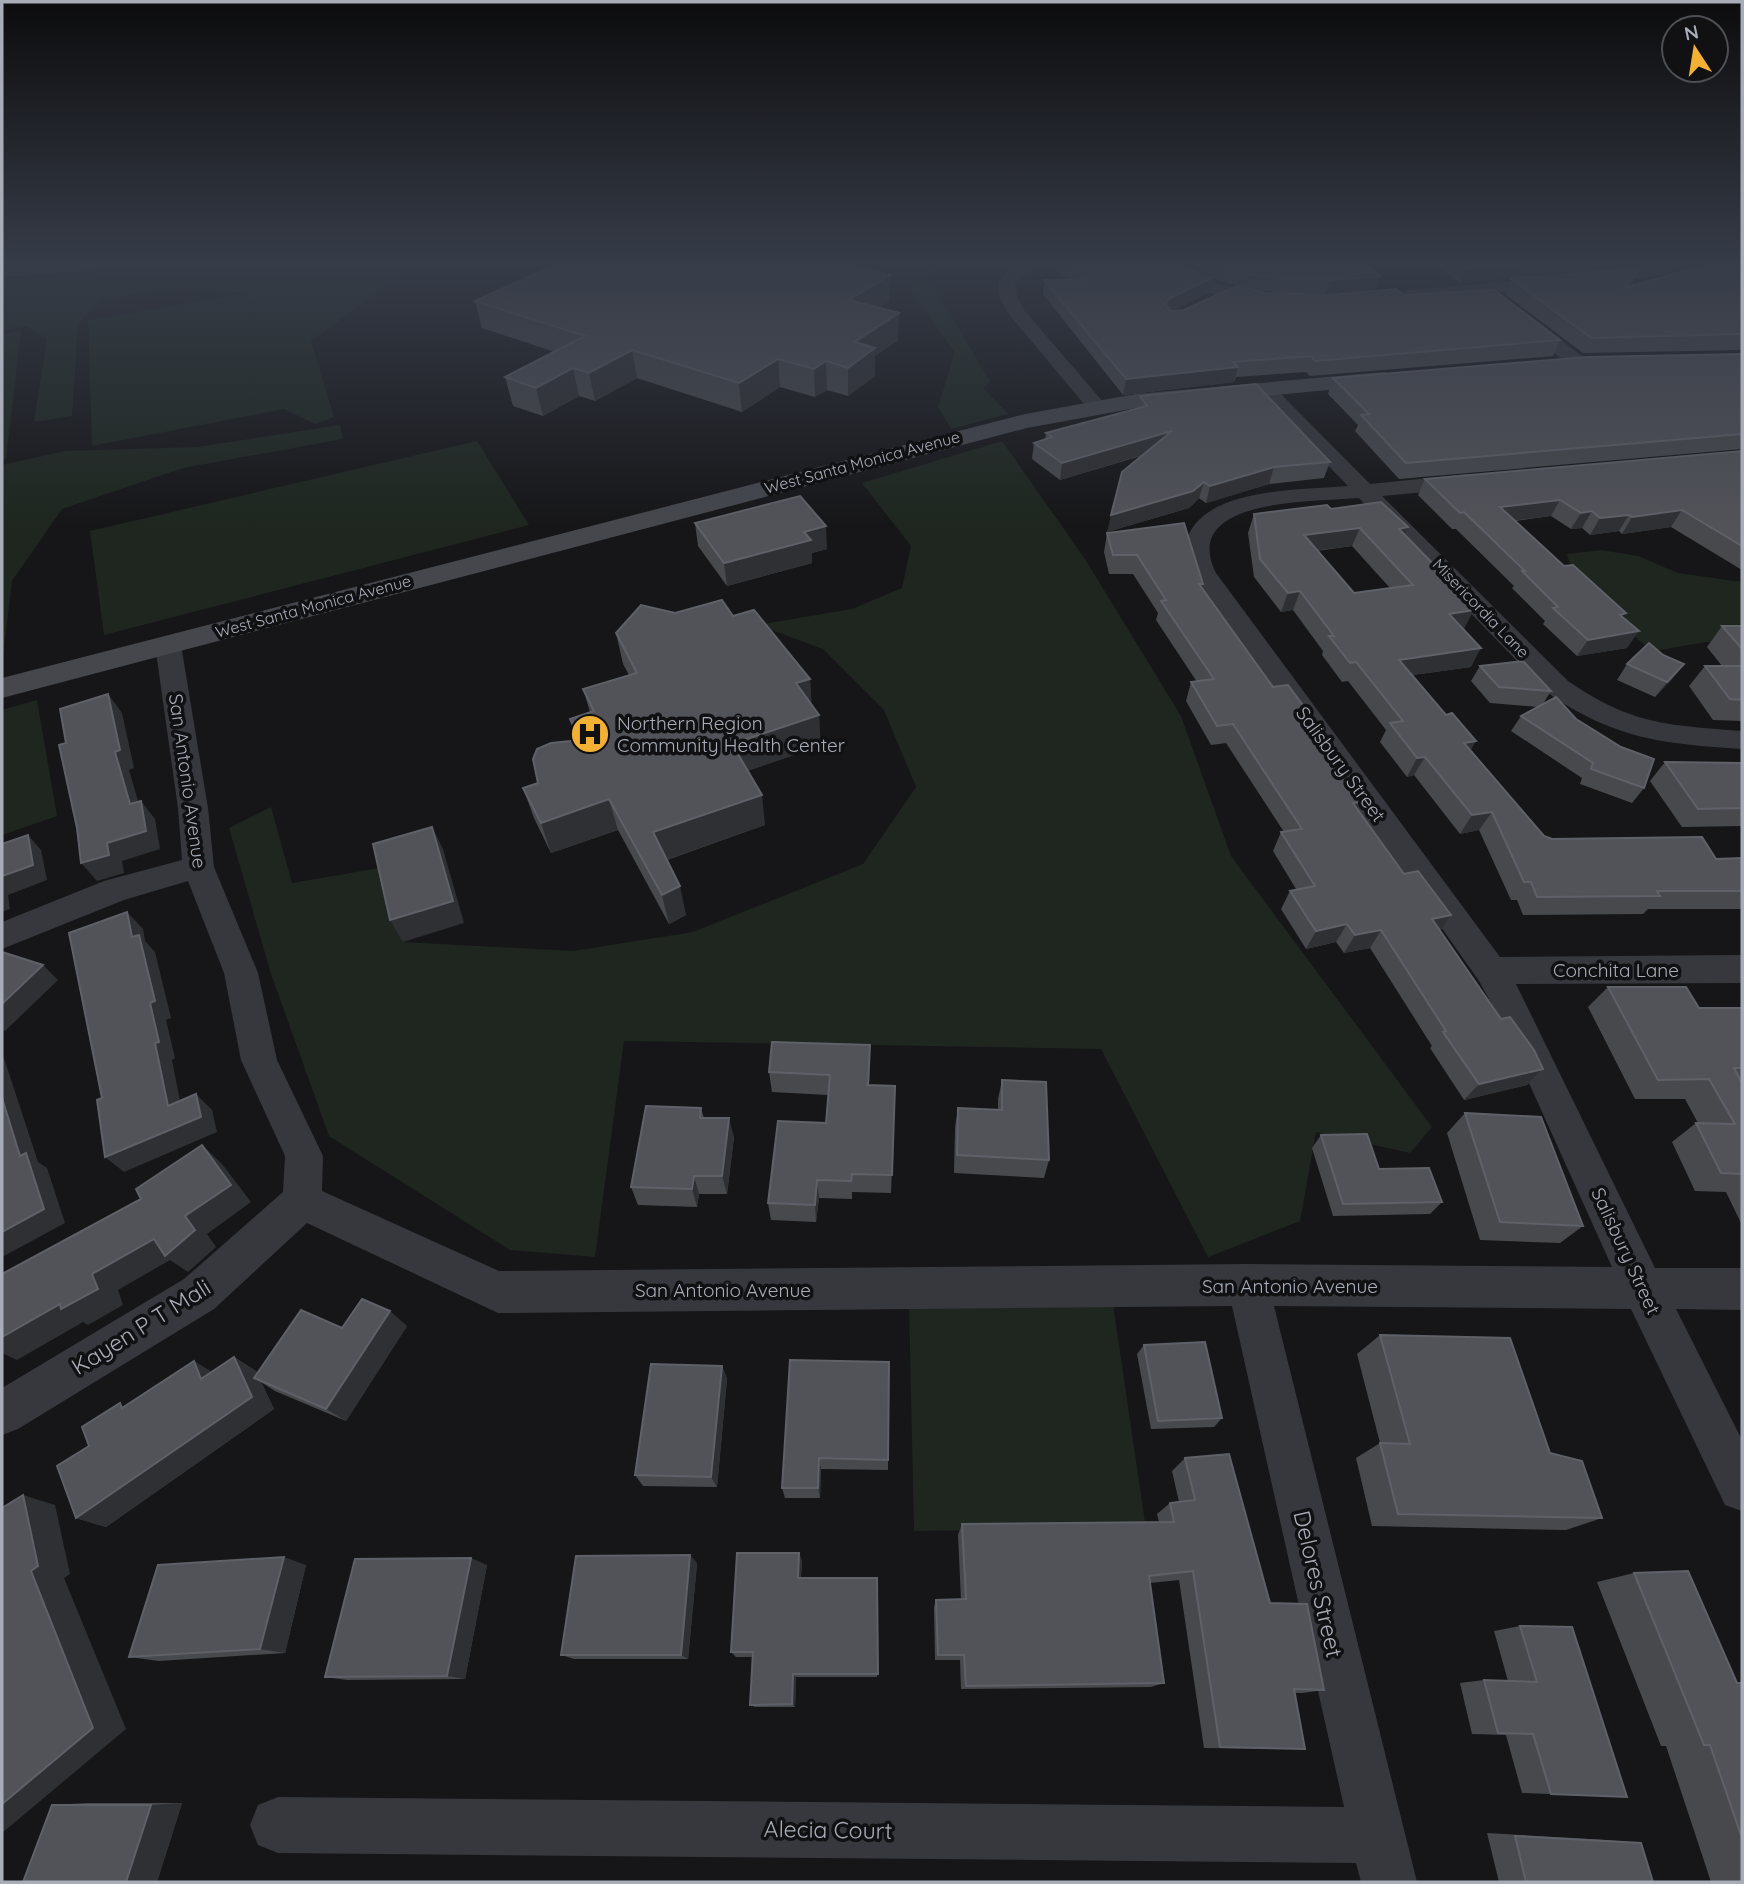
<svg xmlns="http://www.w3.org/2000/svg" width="1744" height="1884" viewBox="0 0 1744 1884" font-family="Quicksand,sans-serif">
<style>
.green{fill:#1e261f}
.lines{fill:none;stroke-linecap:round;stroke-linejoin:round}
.minor{fill:#37383d;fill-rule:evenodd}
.secondary{fill:#45474d;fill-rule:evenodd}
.wall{fill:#47494d;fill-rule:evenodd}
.shaded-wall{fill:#2f3033}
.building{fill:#525359;stroke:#5f6168;stroke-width:2;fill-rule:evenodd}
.labels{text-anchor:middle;stroke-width:7;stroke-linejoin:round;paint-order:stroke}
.far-street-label{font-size:16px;fill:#a8adb8;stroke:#111113}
.poi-label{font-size:19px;fill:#a8adb8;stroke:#111113;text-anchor:start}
.street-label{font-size:19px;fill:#a8adb8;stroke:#111113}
.near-street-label{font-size:23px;fill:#a8adb8;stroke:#111113}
</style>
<rect width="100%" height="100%" fill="#161618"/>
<g class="green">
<path d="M250 262H451L408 270 311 341 334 417 315 424 284 409 92 446 88 320 248 293 176 288 102 299 78 323 72 416 34 422 47 339 26 326 2 330V280Z"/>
<path d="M889 262H914L944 303 990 382 983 388 1008 414 951 429 938 407 955 352Z"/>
<path d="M21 331 6 459 2 460V334Z"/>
<path d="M340 425 343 439 183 468 62 509 12 581 2 664V465L65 451 197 447Z"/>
<path d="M477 441 529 525 104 635 90 531Z"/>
<path d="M1002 441 1085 559 1181 716 1231 856 1432 1127 1410 1153 1316 1132 1300 1221 1208 1257 1101 1049 624 1041 595 1257 510 1250 329 1136 271 974 229 828 271 807 292 883 385 867 403 942 573 951 693 932 863 864 916 787 884 710 823 649 758 625 852 609 902 588 911 546 862 483Z"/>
<path d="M1601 550 1638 556 1678 573 1742 582V643L1705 642 1655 651 1638 640 1628 626 1575 582 1567 554Z"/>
<path d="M37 700 57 816 2 835V710Z"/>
<path d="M909 1304H1113L1146 1529 914 1531Z"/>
</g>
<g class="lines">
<g class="minor">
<path d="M73 262H146L138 267 2 277V267Z"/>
<path d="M1027 262H1052L1050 265 1024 274 1015 283 1017 296 1024 310 1104 403 1107 407 1104 411H1090L1007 312 999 296V282L1012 266Z"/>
<path d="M1162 262H1181L1222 285 1273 297 1276 301 1267 306C1233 301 1184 291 1162 262Z"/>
<path d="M1666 262H1687L1668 274 1632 280 1380 303 1371 298 1380 293 1632 270Z"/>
<path d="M1521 313 1527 314 1586 359 1588 363 1586 367H1572L1515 322 1512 318Z"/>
<path d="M1265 383 1272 385 1370 484 1468 474 1476 476 1479 481 1476 486 1468 488 1382 496 1568 681C1632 725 1667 725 1742 731V749C1664 744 1614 739 1548 693L1359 498C1317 502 1178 497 1216 573L1500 957 1742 955V983L1516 984 1655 1268H1742V1310L1676 1309 1742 1440V1511L1725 1505 1631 1309 1274 1306 1417 1882H1361L1356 1863 278 1853 258 1845 250 1825 258 1805 278 1797 1344 1807 1232 1306 498 1313 307 1223 214 1309 18 1429 2 1435V1388L184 1279 283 1192 285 1156 241 1060 224 973 188 881 124 900 2 949V922L104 881 182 860 178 808 155 645 159 639 168 637 177 639 181 645 208 808 214 867 258 973 277 1060 323 1156 322 1191 499 1271 1248 1264 1612 1267 1501 1021 1479 981 1196 579C1187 565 1182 550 1189 534 1211 487 1303 490 1348 486L1258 393 1255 389Z"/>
</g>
<path class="secondary" d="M1384 372 1392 374 1395 379 1392 384 1136 408 1027 428 2 698V678L1025 414 1136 394Z"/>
</g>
<g class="wall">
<path d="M1053 262H1179L1183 266 1212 278 1209 293 1171 311 1184 310 1244 288 1213 278 1186 262H1363L1375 290 1326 294 1283 293 1248 289 1267 293 1331 295H1403L1560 340 1553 356 1310 376 1306 372 1236 377 1234 382 1123 395 1043 294 1044 280H1068L1053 266Z"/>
<path d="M1432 262H1652L1632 267 1460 283Z"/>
<path d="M1723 262H1742V350L1583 353 1505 294 1511 279 1634 282 1631 286 1723 263Z"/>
<path d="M890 275 889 301 879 308 898 340 875 356V376L848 396 827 390 815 397 780 387 742 412 637 378 595 401 579 396 543 416 513 406 505 377 555 352 482 328 475 301Z"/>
<path d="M1742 354V449L1399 479 1355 431 1358 425 1328 394 1333 378Z"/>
<path d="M1140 396 1330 462 1324 478 1269 484 1206 503 1199 498 1189 508 1107 532 1144 455 1060 480 1032 459 1034 443 1045 439 1046 433 1137 408Z"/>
<path d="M1742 451V570L1671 527 1622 534 1619 531 1590 535 1582 528 1571 529 1551 516 1515 521 1564 566 1623 618 1627 648 1577 656 1543 624 1545 621 1512 588 1514 586 1456 529H1452L1418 495 1425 479Z"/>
<path d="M1331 509 1405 534 1446 577 1445 580 1474 610 1463 629 1471 667 1413 675 1446 715 1476 741 1470 750 1544 836 1552 839 1716 859 1742 858V909H1648L1643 914 1523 915 1517 900H1511L1479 830 1460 834 1414 775 1407 777 1380 742 1386 730 1348 681 1342 682 1322 655 1323 651 1293 610 1281 612 1254 577 1248 533 1254 514ZM1352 546 1390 588 1354 593 1317 551Z"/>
<path d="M695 523 827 549 812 553V563L727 586 698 546Z"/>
<path d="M1107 533 1201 588 1273 687 1310 715 1305 726 1361 802 1357 809 1404 874 1451 915 1440 931 1501 1019 1543 1069 1527 1085 1464 1100 1430 1048 1432 1046 1370 948 1344 953 1336 942 1306 949 1281 909 1290 891 1296 889 1273 851 1281 832H1284L1226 743 1211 745 1186 701 1191 682H1197L1156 620 1158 613 1133 574H1109L1104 552Z"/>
<path d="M675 613 733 616 810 679 811 705 819 715 820 746 747 771 765 825 667 860 686 915 669 924 618 830 551 853 534 818 523 788 538 783 576 741 570 719 590 712 583 689 629 675 623 664 616 633Z"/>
<path d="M1722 626H1742V721L1713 720 1689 686 1705 666H1722L1707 647Z"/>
<path d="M1663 655 1684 664 1672 679 1655 697 1617 680 1627 664Z"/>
<path d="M1480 666 1551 691 1543 704 1576 719 1644 788 1632 803 1580 784 1582 778 1511 731 1521 716 1538 707 1490 703 1471 681Z"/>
<path d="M1665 762 1742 763V826L1682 827 1650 781Z"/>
<path d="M1608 987 1699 1008H1742V1225L1726 1192 1695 1191 1672 1142 1696 1123H1698L1685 1099H1635L1588 1007Z"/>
<path d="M870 1045 869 1085 895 1086 891 1193 852 1192V1199L819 1198 816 1222 771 1220 768 1203 826 1123 828 1095 772 1092 769 1072Z"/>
<path d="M1002 1080 1049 1160 1044 1178 954 1173 955 1127 958 1108 998 1110V1099Z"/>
<path d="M701 1108 704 1118 734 1137 727 1194H699L697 1207 638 1205 631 1187Z"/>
<path d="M1465 1113 1583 1226 1560 1243 1480 1240 1447 1133Z"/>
<path d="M1321 1135 1379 1169 1442 1202 1430 1214 1333 1216 1312 1148Z"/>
<path d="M407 1326 346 1421 275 1391 261 1382 274 1409 106 1527 76 1518 89 1446 126 1406 212 1372 234 1357 256 1371 257 1374 342 1328Z"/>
<path d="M1380 1335 1550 1453 1602 1518 1566 1530 1372 1526 1356 1458 1380 1443 1357 1354Z"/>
<path d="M1144 1345 1222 1418 1214 1427 1151 1429 1137 1354Z"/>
<path d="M790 1360 888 1460V1470L821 1469 820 1498H785L782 1488Z"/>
<path d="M722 1366 727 1379 717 1487 643 1486 635 1475Z"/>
<path d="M1185 1458 1270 1603 1324 1690 1303 1693H1294L1305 1749 1204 1748 1179 1580 1150 1583 1164 1683 1151 1687 961 1689 960 1660H935L934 1607 936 1600H961L958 1535 962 1524 1159 1522 1157 1514 1170 1503 1179 1502 1172 1471Z"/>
<path d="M799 1553 802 1561 801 1578H877V1677H796L795 1707H755L750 1705 752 1657H736L731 1652Z"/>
<path d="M697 1563 688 1659H574L561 1655Z"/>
<path d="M306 1565 285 1653 159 1661 129 1657Z"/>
<path d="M487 1565 465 1679 347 1680 325 1677Z"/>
<path d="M1634 1573 1737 1683H1742V1882H1711L1666 1746H1661L1597 1582Z"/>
<path d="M1520 1626 1627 1797 1522 1793 1506 1735 1472 1734 1460 1683 1484 1680 1508 1681 1494 1631Z"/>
<path d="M87 1803H182L157 1882H23L52 1805Z"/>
<path d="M1487 1833 1607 1840 1641 1843 1653 1882H1499Z"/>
</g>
<g class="shaded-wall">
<path d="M930 262H970V264L930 273Z"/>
<path d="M1538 262H1652L1632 267 1460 283 1466 268Z"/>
<path d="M1641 268 1634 282 1616 302 1624 288Z"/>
<path d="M890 275 889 301 849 327V300Z"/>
<path d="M1380 276 1375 290 1326 294 1330 280Z"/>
<path d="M1212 278 1209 293 1167 313 1165 304 1170 298Z"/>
<path d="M899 313 898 340 875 356V376L848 396V368L855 342Z"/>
<path d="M632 350 637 378 595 401 589 373Z"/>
<path d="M778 359 780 387 742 412 739 383Z"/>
<path d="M826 361 827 390 815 397 814 369Z"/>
<path d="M1238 367 1234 382 1123 395 1126 379Z"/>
<path d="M573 368 579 396 543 416 536 388Z"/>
<path d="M1172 431 1168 447 1060 480 1062 463Z"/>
<path d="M1274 467 1269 484 1206 503 1210 486Z"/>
<path d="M1204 482 1199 498 1189 508 1107 532 1111 515Z"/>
<path d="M1560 500 1551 516 1492 523 1500 507Z"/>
<path d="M1682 510 1671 527 1622 534 1632 517Z"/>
<path d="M1592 511 1582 528 1571 529 1581 513Z"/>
<path d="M1629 515 1619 531 1590 535 1600 518Z"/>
<path d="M826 526 827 549 812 553V563L727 586 724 563 804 532Z"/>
<path d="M1408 527 1400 546 1399 529Z"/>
<path d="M1360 528 1352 546 1297 553 1304 535Z"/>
<path d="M1300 591 1293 610 1281 612 1288 593Z"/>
<path d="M1474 610 1464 629 1440 633 1449 614Z"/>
<path d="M1639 631 1627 648 1577 656 1588 640Z"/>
<path d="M1481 648 1471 667 1390 678 1399 660Z"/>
<path d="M1684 664 1672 679 1655 697 1667 682Z"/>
<path d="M810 679 812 710 796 683Z"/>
<path d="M108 694 122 713 134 768 129 770 144 822 130 804 115 752Z"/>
<path d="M819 715 820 746 736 775 732 744Z"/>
<path d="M1476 741 1465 760 1464 743Z"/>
<path d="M1425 757 1414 775 1407 777 1417 758Z"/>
<path d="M762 795 765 825 660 862 653 832Z"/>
<path d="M609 799 618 830 551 853 541 823Z"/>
<path d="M141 801 155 819 160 849 122 861 124 873 97 881 81 863 107 843Z"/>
<path d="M1361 802 1351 820 1353 803Z"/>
<path d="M1492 812 1479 830 1460 834 1472 815Z"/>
<path d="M432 827 443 849 464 923 403 942 390 920Z"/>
<path d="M28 835 41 850 47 880 8 895 10 909 2 912V876Z"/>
<path d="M680 886 686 915 669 924 662 895Z"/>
<path d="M127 912 143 929 145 941 155 952 171 1018 166 1020 175 1058 172 1060 184 1122 168 1106Z"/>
<path d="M1451 915 1439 933 1432 919Z"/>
<path d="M1347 924 1336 942 1306 949 1316 931Z"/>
<path d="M1381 930 1370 948 1344 953 1355 935Z"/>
<path d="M43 965 58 980 5 1031 2 1029V1004Z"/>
<path d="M870 1045V1066L868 1104V1085Z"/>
<path d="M2 1052 38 1162 47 1168 65 1223 2 1257V1232L20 1156 2 1098Z"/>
<path d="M1543 1069 1527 1085 1464 1100 1479 1084Z"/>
<path d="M196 1094 212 1110 217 1132 124 1172 105 1157Z"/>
<path d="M729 1118 734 1137 727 1194 722 1176Z"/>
<path d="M202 1145 222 1164 251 1202 207 1234 216 1247 188 1272 170 1260 118 1290 123 1305 88 1325 83 1322 17 1360 2 1353V1337L92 1274 185 1216Z"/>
<path d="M694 1176 699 1194 697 1207 692 1189Z"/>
<path d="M817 1180 819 1198 816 1222 815 1205Z"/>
<path d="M390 1311 407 1326 346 1421 326 1409Z"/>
<path d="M234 1357 256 1371 260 1381 254 1378 261 1382 274 1409 106 1527 76 1518Z"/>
<path d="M194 1361 217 1375 201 1379Z"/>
<path d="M722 1366 727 1379 717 1487 711 1477Z"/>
<path d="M819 1458 821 1469 820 1498 818 1488Z"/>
<path d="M23 1495 55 1505 70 1574 64 1578 126 1729 2 1833V1804L31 1571Z"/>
<path d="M799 1553 802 1561 800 1584 798 1578Z"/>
<path d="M690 1555 697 1563 688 1659 681 1655Z"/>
<path d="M284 1557 306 1565 285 1653 260 1649Z"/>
<path d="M471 1558 487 1565 465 1679 447 1676Z"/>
<path d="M793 1674 796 1677 795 1707 792 1704Z"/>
<path d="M182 1803 157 1882H126L151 1805Z"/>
</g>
<g class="building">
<path d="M561 262H838L890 275 849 300 899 313 855 342 875 348 848 368 826 361 814 369 778 359 739 383 632 350 589 373 573 368 536 388 505 377 585 336 475 301Z"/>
<path d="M1066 262H1179L1183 266 1212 278 1170 298 1165 304 1171 311 1184 310 1236 286 1267 293 1331 295 1396 289 1403 295 1494 290 1560 340 1315 361 1311 356 1233 362 1238 367 1126 379 1044 280H1087Z"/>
<path d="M1214 262H1363L1380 276 1330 280 1287 279 1249 274Z"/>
<path d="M1457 262H1538L1466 268Z"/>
<path d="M1716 262 1742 267V334L1591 338 1511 279 1641 268 1624 288Z"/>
<path d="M1742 354V434L1406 463 1361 415 1369 414 1333 378 1587 357Z"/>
<path d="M1256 384 1330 462 1274 467 1210 486 1204 482 1193 491 1111 515 1122 472 1172 431 1062 463 1034 443 1052 437 1046 433 1147 406 1140 396Z"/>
<path d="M1742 451V546L1682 510 1632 517 1629 515 1600 518 1592 511 1581 513 1560 500 1500 507 1564 566 1573 565 1626 613 1620 615 1639 631 1588 640 1553 608 1558 607 1522 571H1525L1464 512 1460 513 1425 479Z"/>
<path d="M800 496 826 526 804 532 811 540 724 563 695 523Z"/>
<path d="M1381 502 1408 527 1399 529 1446 577H1443L1474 610 1449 614 1481 648 1399 660 1446 715 1452 713 1476 741 1464 743 1544 836 1552 839 1702 837 1716 859 1742 858V891H1657L1660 896 1537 897 1531 882H1524L1492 812 1472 815 1425 757 1417 758 1390 723 1403 721 1356 662 1350 663 1329 636H1334L1300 591 1288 593 1260 559 1254 514 1327 505 1331 509ZM1360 528 1413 585 1354 593 1304 535Z"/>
<path d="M1184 523 1203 584H1199L1273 687 1288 685 1310 715 1297 716 1361 802 1353 803 1404 874 1418 871 1451 915 1432 919 1501 1019 1510 1017 1534 1050 1543 1069 1479 1084 1443 1032 1446 1031 1381 930 1355 935 1347 924 1316 931 1290 891 1315 886 1281 832 1302 829 1233 724 1217 726 1191 682 1214 679 1161 601 1166 600 1137 555H1113L1107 533Z"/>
<path d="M722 600 733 616 754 610 810 679 796 683 819 715 732 744 762 795 653 832 680 886 662 895 609 799 541 823 523 788 538 783 533 759 537 749 551 743 581 740 570 719 594 711 583 689 637 673 616 633 641 605 675 613Z"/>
<path d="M1722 626H1742V649Z"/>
<path d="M1649 643 1663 655 1684 664 1667 682 1627 664Z"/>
<path d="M1523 661 1551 691 1499 687 1480 666Z"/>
<path d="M1705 666H1742V700L1730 699Z"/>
<path d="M108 694 120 750 115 752 130 804 141 801 146 831 107 843 109 855 81 863 77 828 59 745 66 743 60 709Z"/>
<path d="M1556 697 1576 719 1621 747 1654 759 1644 788 1591 769 1593 763 1521 716Z"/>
<path d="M1665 762 1742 763V808L1698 809Z"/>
<path d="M432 827 453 901 390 920 373 844Z"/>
<path d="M28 835 33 865 2 876V844Z"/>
<path d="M127 912 132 937 139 935 155 1001 150 1003 159 1042 155 1043 168 1106 196 1094 201 1117 105 1157 97 1100 102 1098 69 933Z"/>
<path d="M2 952 43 965 2 1004Z"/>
<path d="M1608 987H1686L1699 1008H1742V1068H1734L1742 1083V1174L1721 1173 1696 1123 1735 1124 1709 1079 1658 1080Z"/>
<path d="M772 1042 870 1045 868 1085 895 1086 892 1175 852 1174 851 1181 817 1180 815 1205 768 1203 778 1121 826 1123 830 1075 769 1072Z"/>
<path d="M1002 1080 1046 1082 1049 1160 957 1155 958 1108 1002 1110Z"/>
<path d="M2 1098 20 1156 26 1153 44 1209 2 1232Z"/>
<path d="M646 1106 701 1108 700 1118H729L722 1176H694L692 1189 631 1187Z"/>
<path d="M1465 1113 1541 1117 1583 1226 1500 1222Z"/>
<path d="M1367 1134 1379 1169 1429 1168 1442 1202 1343 1204 1321 1135Z"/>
<path d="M202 1145 231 1185 185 1216 195 1230 165 1256 154 1239 92 1274 98 1289 61 1309 60 1304 2 1337V1274L141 1199 136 1189Z"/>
<path d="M362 1299 390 1311 326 1409 254 1378 301 1310 342 1328Z"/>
<path d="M1380 1335 1510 1338 1550 1453 1582 1461 1602 1518 1398 1514 1380 1443 1410 1444Z"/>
<path d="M1205 1342 1222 1418 1158 1421 1144 1345Z"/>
<path d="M234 1357 252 1397 76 1518 57 1466 89 1446 82 1427 120 1403 122 1408 194 1361 201 1379Z"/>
<path d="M790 1360 889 1362 888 1460 819 1458 818 1488H782Z"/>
<path d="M651 1364 722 1366 711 1477 635 1475Z"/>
<path d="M1229 1454 1270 1603 1307 1604 1324 1690 1294 1689 1305 1749 1220 1747 1193 1571 1149 1576 1164 1683 966 1686 964 1655H938L936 1600 966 1599 962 1524 1174 1522 1170 1503 1195 1500 1185 1458Z"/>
<path d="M23 1495 38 1566 31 1571 93 1728 2 1804V1508Z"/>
<path d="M737 1553H799L798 1578H877L878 1674H793L792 1704 750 1705 753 1652H731Z"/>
<path d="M690 1555 681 1655H561L576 1556Z"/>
<path d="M284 1557 260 1649 129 1657 158 1565Z"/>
<path d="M471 1558 447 1676 325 1677 355 1559Z"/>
<path d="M1688 1571 1737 1683H1742V1838L1710 1745H1704L1634 1573Z"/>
<path d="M1520 1626 1572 1627 1627 1797 1551 1794 1533 1734 1498 1733 1484 1680 1537 1682Z"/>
<path d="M52 1805H151L126 1882H23Z"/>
<path d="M1515 1836 1641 1843 1653 1882H1526Z"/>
</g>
<linearGradient id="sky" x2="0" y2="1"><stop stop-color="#0c0c0d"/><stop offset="0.5" stop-color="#363c48"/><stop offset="1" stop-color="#363c48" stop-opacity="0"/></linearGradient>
<rect width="1744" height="526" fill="url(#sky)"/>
<defs>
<g id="hospital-disc" transform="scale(2.0125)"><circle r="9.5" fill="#f2b134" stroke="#111113"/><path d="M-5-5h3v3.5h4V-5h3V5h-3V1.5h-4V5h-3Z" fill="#111"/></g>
</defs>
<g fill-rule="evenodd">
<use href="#hospital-disc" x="590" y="734"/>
</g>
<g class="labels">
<g class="far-street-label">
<text transform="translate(862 462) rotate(-15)" y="6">West Santa Monica Avenue</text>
<text transform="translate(313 606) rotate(-15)" y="6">West Santa Monica Avenue</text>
<text transform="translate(1481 608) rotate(46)" y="6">Misericordia Lane</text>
</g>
<g class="poi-label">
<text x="617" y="730">Northern Region<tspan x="617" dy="22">Community Health Center</tspan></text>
</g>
<g class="street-label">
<text transform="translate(1341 764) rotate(54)" y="7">Salisbury Street</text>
<text transform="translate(188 781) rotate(82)" y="7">San Antonio Avenue</text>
<text x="1616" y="977">Conchita Lane</text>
<text transform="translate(1626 1251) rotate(65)" y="7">Salisbury Street</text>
<text x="1290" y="1293">San Antonio Avenue</text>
<text x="723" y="1297">San Antonio Avenue</text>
</g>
<g class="near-street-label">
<text transform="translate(141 1327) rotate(-32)" y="8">Kayen P T Mali</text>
<text transform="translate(1318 1584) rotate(77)" y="8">Delores Street</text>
<text transform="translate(828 1830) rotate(1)" y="8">Alecia Court</text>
</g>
</g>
<rect width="1744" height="1884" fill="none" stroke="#a8adb8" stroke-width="7"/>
<g transform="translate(1695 49) rotate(348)"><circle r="33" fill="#111113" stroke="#4d4f55" stroke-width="2"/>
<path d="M0-5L12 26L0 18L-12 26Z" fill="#f2b134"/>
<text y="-10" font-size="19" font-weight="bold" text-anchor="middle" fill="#a8adb8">N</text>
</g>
</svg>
